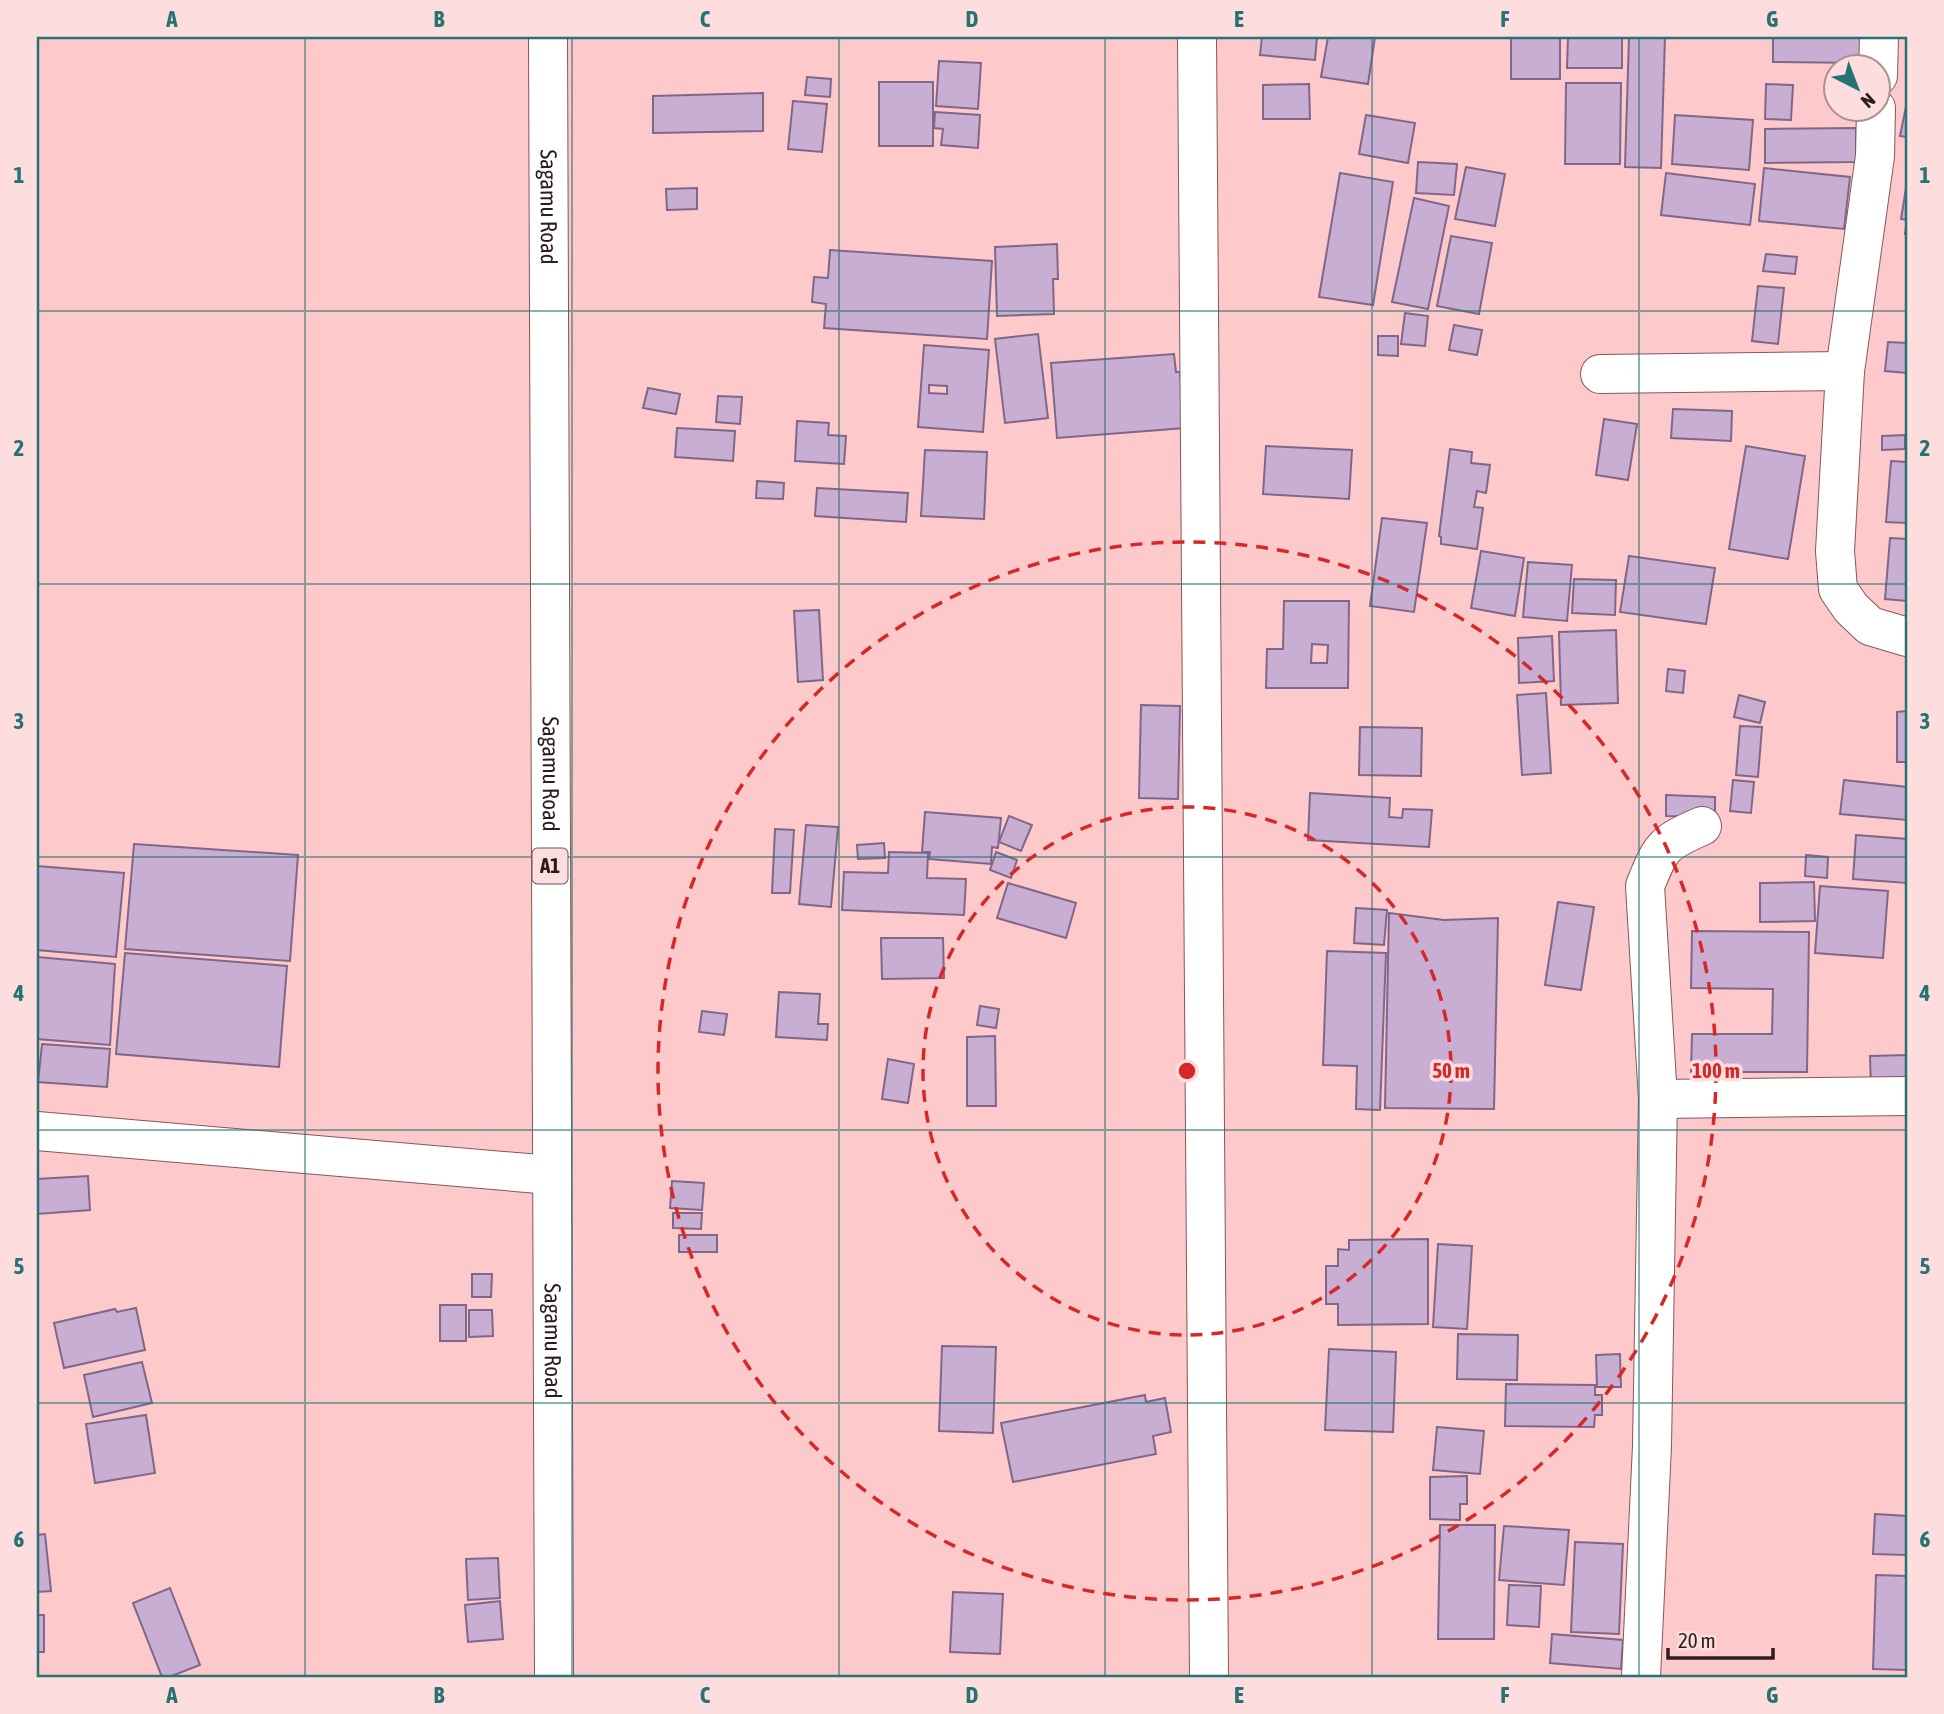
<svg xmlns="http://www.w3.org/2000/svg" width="1944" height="1714" viewBox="0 0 1944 1714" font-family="'Asap Condensed',sans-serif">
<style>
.building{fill:#c9aed4;stroke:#806789;stroke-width:2;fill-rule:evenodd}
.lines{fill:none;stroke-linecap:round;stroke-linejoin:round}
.street-casing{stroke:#845759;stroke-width:40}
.highway-casing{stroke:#845759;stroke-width:40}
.street{stroke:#fff;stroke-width:38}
.highway{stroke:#fff;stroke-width:38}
.grid{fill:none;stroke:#277273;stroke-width:2;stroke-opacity:0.55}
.ring{fill:none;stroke:#d62828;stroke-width:3.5;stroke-dasharray:12 9}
.labels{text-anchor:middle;stroke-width:7;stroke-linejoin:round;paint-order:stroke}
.shield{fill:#fddddd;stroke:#6c5656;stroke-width:2}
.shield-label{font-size:21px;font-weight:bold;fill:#2e1c1c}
.street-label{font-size:23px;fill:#2e1c1c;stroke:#fddddd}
.centre{fill:#d62828;stroke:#fddddd;stroke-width:3.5}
.ring-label{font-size:21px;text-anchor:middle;font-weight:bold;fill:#d62828;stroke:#fddddd;stroke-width:7;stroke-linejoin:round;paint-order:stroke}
.neatline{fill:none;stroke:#277273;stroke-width:2.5}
.grid-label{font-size:23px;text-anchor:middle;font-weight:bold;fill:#277273}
</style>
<rect width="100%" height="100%" fill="#fec9ca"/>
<g class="building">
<path d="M1262 37H1317L1315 60 1260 55Z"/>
<path d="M1328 37H1375L1368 84 1321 77Z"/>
<rect x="1511" y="37" width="49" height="42"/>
<path d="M1568 37H1622V68H1567Z"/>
<path d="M1629 37H1665L1661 168 1625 167Z"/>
<path d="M1773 37H1864V63L1773 62Z"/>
<path d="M939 61 981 63 978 109 936 106Z"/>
<path d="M807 77 831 79 830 97 805 95Z"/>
<rect x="879" y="82" width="54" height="64"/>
<path d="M1566 83H1621L1620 164H1565Z"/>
<path d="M1309 84 1310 119H1263V85Z"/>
<path d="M1766 84 1793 85 1791 120 1765 119Z"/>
<path d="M763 93V131L653 133V96Z"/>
<path d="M793 101 827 104 822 152 788 149Z"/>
<path d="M1907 102V137L1900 136Z"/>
<path d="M935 112 980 115 978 148 941 145 943 129 934 128Z"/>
<path d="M1366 115 1415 123 1408 163 1359 154Z"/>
<path d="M1675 115 1753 120 1749 170 1672 164Z"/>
<path d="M1856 128V162L1765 163V129Z"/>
<path d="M1418 162 1457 164 1454 195 1416 193Z"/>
<path d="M1466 167 1505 174 1495 226 1455 219Z"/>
<path d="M1764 168 1850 177 1844 229 1759 221Z"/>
<path d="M1340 173 1393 182 1373 305 1319 297Z"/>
<path d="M1666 173 1755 184 1750 225 1661 215Z"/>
<path d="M1907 182V234H1905L1907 220 1901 219Z"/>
<path d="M697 188V209L667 210 666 189Z"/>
<path d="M1414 198 1449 206 1428 309 1392 302Z"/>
<path d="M1451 236 1492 243 1479 314 1437 306Z"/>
<path d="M1057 244 1058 279H1053L1054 314 997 316 995 247Z"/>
<path d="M830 250 992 261 987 339 824 328 826 304 812 302 814 277 828 278Z"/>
<path d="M1766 254 1797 257 1795 274 1763 271Z"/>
<path d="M1758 286 1784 288 1778 344 1752 341Z"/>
<path d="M1405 313 1428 316 1425 346 1401 344Z"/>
<path d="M1454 325 1482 330 1477 355 1449 350Z"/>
<path d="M1038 334 1048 418 1005 423 995 339Z"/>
<path d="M1378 336H1398V356L1378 355Z"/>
<path d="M1888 342 1907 343V373L1885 371Z"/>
<path d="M924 345 989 350 983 432 918 427ZM929 385 947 386V394L929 393Z"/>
<path d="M1174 354 1176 372H1180L1185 428 1057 438 1051 363Z"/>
<path d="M648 388 680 394 676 414 643 408Z"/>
<path d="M718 396 742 397 740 424 716 422Z"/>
<path d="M1673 409 1732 411 1731 441 1671 438Z"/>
<path d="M1604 419 1637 424 1628 480 1596 475Z"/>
<path d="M797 421 829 423 828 435 846 436 844 464 795 461Z"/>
<path d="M677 428 735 431 733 461 675 457Z"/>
<path d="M1905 435V449L1882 450V436Z"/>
<path d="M1266 446 1352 450 1349 499 1263 494Z"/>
<path d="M1746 446 1805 456 1788 559 1729 549Z"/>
<path d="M1450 449 1472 452 1471 463 1490 465 1486 493 1477 491 1474 507 1483 508 1477 549 1441 544V537L1439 536Z"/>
<path d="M925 450 987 452 984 519 921 516Z"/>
<path d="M1891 461 1907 462V523L1886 522Z"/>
<path d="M757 481 784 483 783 499 756 498Z"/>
<path d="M817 488 908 493 906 522 815 516Z"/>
<path d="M1382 518 1427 523 1414 612 1370 606Z"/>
<path d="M1890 538 1907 539V601L1885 599Z"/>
<path d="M1481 551 1524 558 1515 616 1471 608Z"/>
<path d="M1629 556 1715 568 1706 624 1620 612Z"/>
<path d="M1528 562 1572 565 1567 621 1523 617Z"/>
<path d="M1574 579 1616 580 1615 615 1572 613Z"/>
<path d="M1284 601H1349L1348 688H1266L1267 649H1283ZM1312 644 1328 645 1327 663H1311Z"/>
<path d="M819 610 823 680 798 682 794 611Z"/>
<path d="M1616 630 1618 703 1561 705 1559 632Z"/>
<path d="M1552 636 1554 681 1519 683 1518 638Z"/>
<path d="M1668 669 1685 671 1683 693 1666 691Z"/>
<path d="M1546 693 1551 773 1522 775 1517 695Z"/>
<path d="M1739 695 1765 702 1760 723 1734 717Z"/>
<path d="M1141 705 1180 706 1178 799 1139 798Z"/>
<path d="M1907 711V762H1897V712Z"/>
<path d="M1740 726 1762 727 1758 777 1736 775Z"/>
<path d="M1360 727 1422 728 1421 776 1359 775Z"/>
<path d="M1733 780 1754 782 1751 813 1730 811Z"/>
<path d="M1844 780 1907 787V820L1840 814Z"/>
<path d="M1310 793 1390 798 1389 817 1402 818 1403 809 1432 810 1429 847 1308 840Z"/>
<path d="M1666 795 1715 797V817L1666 816Z"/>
<path d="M925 812 1001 818 998 848 992 847 991 864 929 859 930 852H922Z"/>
<path d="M1009 816 1032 825 1021 851 999 842Z"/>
<path d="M806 825 838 827 831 907 799 904Z"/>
<path d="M775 829 794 830 790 893H772Z"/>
<path d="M1856 835 1907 839V883L1853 879Z"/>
<path d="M884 843 885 858 858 859 857 845Z"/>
<path d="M134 844 298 855 290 961 125 949Z"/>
<path d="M889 852 928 853 927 878 966 879 964 915 842 910 844 872 888 873Z"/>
<path d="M996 852 1017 860 1011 878 990 870Z"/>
<path d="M1806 855 1828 857 1827 878 1805 876Z"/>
<path d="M37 866 124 873 116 957 37 950Z"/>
<path d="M1814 882 1815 921 1760 922V883Z"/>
<path d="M1008 883 1076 903 1066 938 997 918Z"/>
<path d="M1820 886 1888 891 1883 958 1815 953Z"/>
<path d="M1558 902 1594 907 1581 990 1545 985Z"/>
<path d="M1356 908 1387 910 1384 945 1354 943Z"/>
<path d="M1389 913 1444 920 1498 918 1494 1109 1385 1108Z"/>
<path d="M1692 931 1809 932 1807 1072H1691L1692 1034H1772L1773 989 1691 988Z"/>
<path d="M881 938H943L944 978 882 979Z"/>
<path d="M1327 951 1386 953 1380 1110 1356 1109 1357 1066 1323 1065Z"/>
<path d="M125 953 287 966 279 1067 116 1054Z"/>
<path d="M37 957 115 964 110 1045 37 1039Z"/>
<path d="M779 992 820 994 818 1024H828L827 1040 776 1037Z"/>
<path d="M980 1006 999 1009 996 1028 977 1025Z"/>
<path d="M702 1011 727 1014 724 1035 699 1032Z"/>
<path d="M995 1036 996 1106H967V1037Z"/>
<path d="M42 1044 110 1049 107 1087 38 1082Z"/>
<path d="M1907 1055V1088L1871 1089 1870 1056Z"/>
<path d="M888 1059 914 1064 908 1103 882 1099Z"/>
<path d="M88 1176 90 1210 37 1214V1179Z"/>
<path d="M672 1181 704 1183 702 1210 670 1208Z"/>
<path d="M673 1213H702L701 1229 673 1228Z"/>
<rect x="679" y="1235" width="38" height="17"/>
<path d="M1428 1239V1324L1338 1325V1304H1326V1266H1338V1249L1349 1250V1240Z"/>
<path d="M1438 1244 1472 1246 1467 1329 1433 1327Z"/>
<path d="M472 1274H492L491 1297H472Z"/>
<rect x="440" y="1305" width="26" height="36"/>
<path d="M136 1308 145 1350 64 1368 54 1323 115 1309 117 1312Z"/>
<path d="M469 1310H492L493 1336 469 1337Z"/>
<path d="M1458 1334 1518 1335 1517 1380 1457 1379Z"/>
<path d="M942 1346 996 1347 993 1433 939 1431Z"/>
<path d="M1329 1349 1396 1352 1393 1432 1325 1430Z"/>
<path d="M1620 1354 1621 1387H1597L1596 1355Z"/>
<path d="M142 1362 152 1403 93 1417 84 1375Z"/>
<path d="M1506 1384 1595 1385V1395H1602V1415H1595L1594 1427 1505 1426Z"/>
<path d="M1145 1395 1146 1402 1165 1398 1171 1432 1153 1436 1156 1454 1013 1482 1001 1423Z"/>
<path d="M146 1415 155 1473 95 1483 86 1424Z"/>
<path d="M1437 1427 1484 1431 1480 1474 1433 1470Z"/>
<path d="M1467 1476V1504H1460V1520L1430 1519V1477Z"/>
<path d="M1875 1514 1907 1516V1555L1873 1554Z"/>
<path d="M1440 1525H1495L1494 1639H1438Z"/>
<path d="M1504 1526 1569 1530 1564 1585 1499 1580Z"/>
<path d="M45 1534 51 1591 37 1592V1535Z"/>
<path d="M1575 1542 1623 1544 1619 1634 1571 1632Z"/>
<path d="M498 1558 500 1598 468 1600 466 1559Z"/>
<path d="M1876 1575 1907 1576V1670L1873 1669Z"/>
<path d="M1509 1585 1541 1586 1539 1627 1507 1625Z"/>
<path d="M170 1588 200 1665 169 1677H162L133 1603Z"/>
<path d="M953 1592 1003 1594 1000 1654 950 1652Z"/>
<path d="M500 1601 503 1639 468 1642 465 1605Z"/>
<rect x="37" y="1615" width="7" height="37"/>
<path d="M1552 1634 1623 1640 1621 1669 1550 1663Z"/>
</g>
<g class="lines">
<g class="street-casing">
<g id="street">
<path d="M1197 37 1209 1677"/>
<path d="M1878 76 1879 37"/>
<path d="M1876 108 1875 156 1845 371 1835 551 1838 589 1851 608 1870 626 1907 637"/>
<path d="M1600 374 1845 371"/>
<path d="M1658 1099 1907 1096"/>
<path d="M37 1131 551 1175"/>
<path d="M1641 1677 1652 1446 1658 1099 1645 886C1661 846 1663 843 1702 826"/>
</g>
</g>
<g class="highway-casing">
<g id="highway">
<path id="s1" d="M548 37 554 1677"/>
</g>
</g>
<use href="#street" class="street"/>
<use href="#highway" class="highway"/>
</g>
<path class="grid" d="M305 37V1677M572 37V1677M839 37V1677M1105 37V1677M1372 37V1677M1639 37V1677M37 311H1907M37 584H1907M37 857H1907M37 1130H1907M37 1403H1907"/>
<g class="ring">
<circle cx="1187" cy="1071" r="264"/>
<circle cx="1187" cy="1071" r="529"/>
</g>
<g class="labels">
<rect class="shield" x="532.5" y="848.5" width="35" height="35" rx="5"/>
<g class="shield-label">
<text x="550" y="873">A1</text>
</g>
<g class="street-label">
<text dy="8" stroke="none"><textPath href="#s1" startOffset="170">Sagamu Road</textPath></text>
<text dy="8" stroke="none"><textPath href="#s1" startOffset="737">Sagamu Road</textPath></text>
<text dy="8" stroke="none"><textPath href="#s1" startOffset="1304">Sagamu Road</textPath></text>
</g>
</g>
<circle cx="1187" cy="1071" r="10" class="centre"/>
<g class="ring-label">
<text x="1451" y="1078">50 m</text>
<text x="1716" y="1078">100 m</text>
</g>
<rect width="1944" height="1714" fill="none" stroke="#fddddd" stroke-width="77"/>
<g transform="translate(1857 88) rotate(138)"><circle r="33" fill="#fddddd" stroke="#aa9090" stroke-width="2"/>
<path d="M0-5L12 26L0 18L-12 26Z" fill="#277273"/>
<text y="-10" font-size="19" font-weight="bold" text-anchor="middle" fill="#2e1c1c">N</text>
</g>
<path d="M1668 1648v10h105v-10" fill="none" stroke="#2e1c1c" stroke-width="3.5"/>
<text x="1678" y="1648" font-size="21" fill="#2e1c1c" stroke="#fddddd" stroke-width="5" paint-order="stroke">20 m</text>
<rect x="38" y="38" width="1868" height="1638" class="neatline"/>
<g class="grid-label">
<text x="172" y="27">A</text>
<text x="439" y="27">B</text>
<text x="705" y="27">C</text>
<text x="972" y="27">D</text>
<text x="1239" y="27">E</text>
<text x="1505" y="27">F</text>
<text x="1772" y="27">G</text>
<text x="19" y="183">1</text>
<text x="1925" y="183">1</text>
<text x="19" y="456">2</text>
<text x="1925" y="456">2</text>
<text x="19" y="729">3</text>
<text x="1925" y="729">3</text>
<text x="19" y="1001">4</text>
<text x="1925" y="1001">4</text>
<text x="19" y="1274">5</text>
<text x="1925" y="1274">5</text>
<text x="19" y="1547">6</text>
<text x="1925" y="1547">6</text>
<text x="172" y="1703">A</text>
<text x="439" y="1703">B</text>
<text x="705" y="1703">C</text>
<text x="972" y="1703">D</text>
<text x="1239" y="1703">E</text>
<text x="1505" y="1703">F</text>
<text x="1772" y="1703">G</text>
</g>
</svg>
